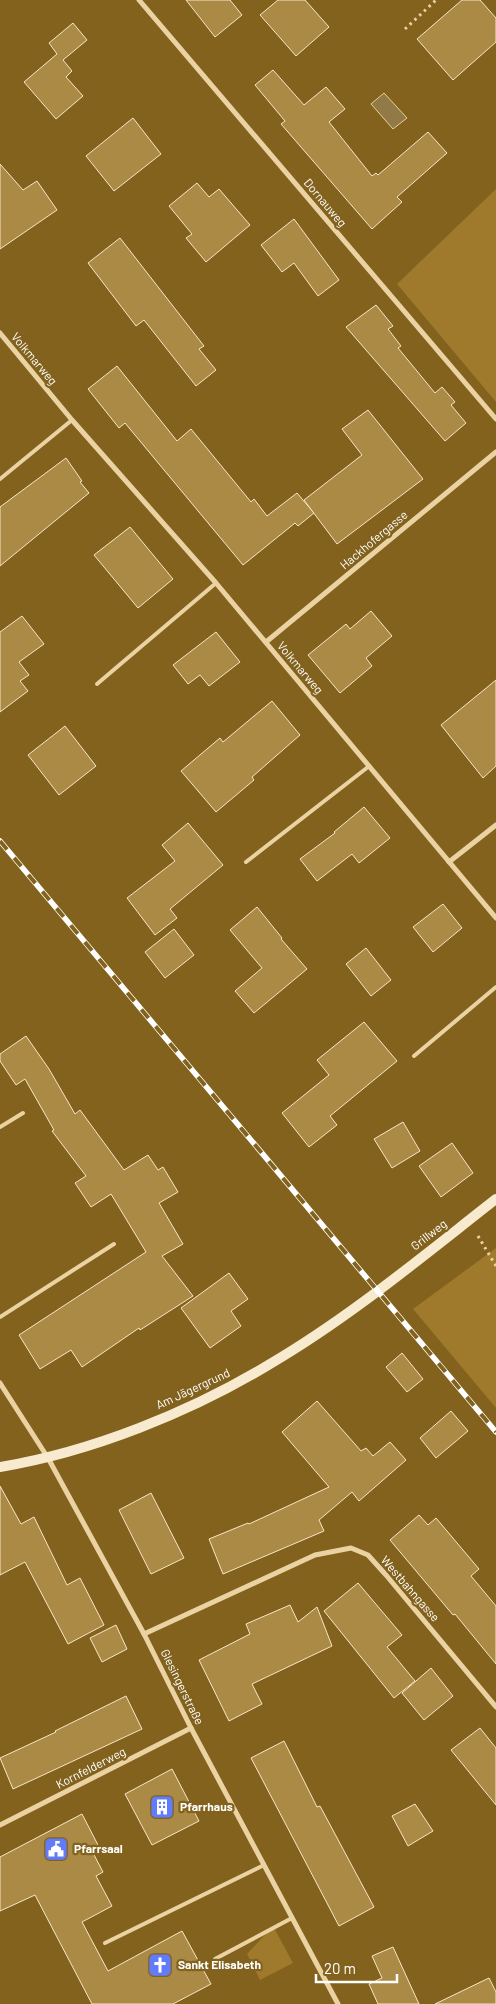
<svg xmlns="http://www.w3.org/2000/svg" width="496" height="2004" viewBox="0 0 496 2004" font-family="Barlow,sans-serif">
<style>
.green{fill:#9f792c}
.water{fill:#927a48;stroke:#ebce96}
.building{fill:#ab8a45;stroke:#f7e7c7}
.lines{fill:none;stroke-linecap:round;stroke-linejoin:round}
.path{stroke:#ead2a3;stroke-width:3;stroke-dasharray:2.5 4;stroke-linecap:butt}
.lane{stroke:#ead2a3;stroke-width:4}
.street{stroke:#ead2a3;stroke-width:5}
.secondary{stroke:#f7eace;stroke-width:10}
.rail-casing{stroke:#fff;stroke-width:5.5}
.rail{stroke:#82621d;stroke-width:4;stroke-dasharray:11;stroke-linecap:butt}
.labels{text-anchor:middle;stroke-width:4.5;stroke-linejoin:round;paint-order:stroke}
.street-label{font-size:12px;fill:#fff;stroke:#82621d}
.poi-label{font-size:12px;font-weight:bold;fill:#fff;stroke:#82621d;text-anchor:start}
</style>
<rect width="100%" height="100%" fill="#82621d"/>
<g class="green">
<path d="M496 189V402L397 284Z"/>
<path d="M496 1248V1408L413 1309Z"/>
<path d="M273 1926 293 1963 260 1980 247 1954Z"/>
</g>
<path class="water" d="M384 93 407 118 393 129 371 104Z"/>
<g class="building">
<path d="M186 0H230L242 15 215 37Z"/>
<path d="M278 0H305L329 27 296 56 260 15Z"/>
<path d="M462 0H480L496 18V42L453 80 417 39Z"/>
<path d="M73 23 87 40 63 60 72 71 66 77 83 96 56 119 24 82 57 54 49 43Z"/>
<path d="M273 70 304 105 326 87 345 109 329 122 372 176 376 173 378 175 428 132 447 153 397 197 402 202 372 229 281 124 285 121 255 85Z"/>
<path d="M133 118 161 154 114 191 86 156Z"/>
<path d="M0 164 23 190 37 181 57 210 0 249Z"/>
<path d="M197 183 209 197 219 189 250 225 206 262 186 238 192 234 169 206Z"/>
<path d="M294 219 339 280 318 296 294 263 282 272 261 245Z"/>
<path d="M120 238 204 346 199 349 216 370 196 386 144 320 136 326 88 263Z"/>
<path d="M376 305 393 326 388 329 401 346 398 348 435 393 442 387 455 402 451 405 466 423 445 441 346 327Z"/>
<path d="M117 366 177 441 191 429 251 502 254 499 267 516 297 493 314 513 298 526 295 523 243 565 125 423 119 428 88 389Z"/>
<path d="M368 410 423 479 337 544 304 500 362 455 342 429Z"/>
<path d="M66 458 82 481 80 482 89 493 0 566V507Z"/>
<path d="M130 527 173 579 138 608 94 555Z"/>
<path d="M371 611 392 636 366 658 372 666 340 693 308 655 346 624 350 629Z"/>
<path d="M22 616 44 644 19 662 29 675 20 681 28 691 0 712V632Z"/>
<path d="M216 632 240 662 209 686 200 675 188 684 173 665Z"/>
<path d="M496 680V766L483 778 441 725Z"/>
<path d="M272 701 300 735 252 777 254 780 216 812 181 771 220 738 223 742Z"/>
<path d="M65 726 96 766 59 795 28 755Z"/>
<path d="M364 807 390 838 359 863 352 854 317 881 300 859 335 833 334 832Z"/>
<path d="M188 823 223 865 170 909 177 918 155 935 127 898 175 861 162 845Z"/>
<path d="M443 904 462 928 433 952 413 927Z"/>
<path d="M257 907 282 938 281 939 307 969 254 1013 235 991 262 968 230 930Z"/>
<path d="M174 929 194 955 165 978 145 952Z"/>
<path d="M366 948 391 980 371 996 346 964Z"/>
<path d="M364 1022 397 1061 330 1116 337 1125 309 1147 282 1113 329 1075 317 1060Z"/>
<path d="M26 1036 49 1069 75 1114 80 1110 124 1170 148 1155 158 1170 163 1167 178 1192 159 1203 183 1244 162 1256 193 1296 140 1330 139 1328 82 1367 71 1350 40 1369 19 1335 146 1252 111 1194 91 1207 75 1183 86 1176 52 1131 54 1130 25 1079 16 1085 0 1061V1054Z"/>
<path d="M403 1122 420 1151 392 1168 374 1139Z"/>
<path d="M452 1143 473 1173 441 1197 419 1166Z"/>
<path d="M229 1273 248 1299 231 1311 241 1326 210 1348 181 1308Z"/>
<path d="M402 1353 423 1379 407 1392 386 1367Z"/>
<path d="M317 1401 361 1451 366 1448 373 1456 390 1442 406 1460 359 1501 352 1492 319 1520 324 1531 223 1574 209 1539 248 1523 249 1524 329 1487 282 1432Z"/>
<path d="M451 1411 468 1431 436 1458 420 1438Z"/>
<path d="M0 1486 21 1524 34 1517 67 1585 80 1578 104 1625 68 1644 25 1562 0 1575Z"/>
<path d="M151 1493 184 1558 151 1574 119 1510Z"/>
<path d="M419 1515 428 1525 436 1518 479 1569 471 1576 496 1606V1664L455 1614 453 1615 390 1540Z"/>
<path d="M358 1583 402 1635 387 1647 415 1681 394 1698 324 1611Z"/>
<path d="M290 1605 298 1622 317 1607 332 1646 252 1684 262 1704 229 1721 199 1660 250 1634 246 1624Z"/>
<path d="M116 1625 127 1649 102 1662 90 1638Z"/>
<path d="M431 1668 453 1696 424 1720 402 1693Z"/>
<path d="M126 1696 142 1729 13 1789 0 1758 56 1732 55 1731Z"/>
<path d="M480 1728 496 1748V1805L451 1750Z"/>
<path d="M284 1741 317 1807 320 1806 374 1907 339 1926 251 1758Z"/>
<path d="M172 1769 199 1821 152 1845 125 1794Z"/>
<path d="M415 1804 433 1831 408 1846 392 1816Z"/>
<path d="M82 1814 99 1847 92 1851 103 1872 96 1876 112 1906 82 1922 108 1971 182 1931 211 1984 173 2004H92L35 1895 0 1911V1857Z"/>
<path d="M393 1947 403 1969 419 2004H378L369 1984 382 1978 372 1956Z"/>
<path d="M489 1978 496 1992V2004H435Z"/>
</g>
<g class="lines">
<g class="path">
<path d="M405 29 436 0"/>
<path d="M478 1236 496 1266"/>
</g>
<g class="lane">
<path d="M0 479 72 420"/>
<path d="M97 684 216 583"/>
<path d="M246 862 368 767"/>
<path d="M414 1056 496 987"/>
<path d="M0 1127 23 1113"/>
<path d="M0 1317 114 1244"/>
<path d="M105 1943 264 1865"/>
<path d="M215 1959 292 1918"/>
</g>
<g class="street">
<path d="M139 0 496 419"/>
<path d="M0 333 72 420 216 583 496 918"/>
<path d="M266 642 496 452"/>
<path d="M449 862 496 825"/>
<path d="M0 1383 48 1458 144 1634 191 1728 338 2004"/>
<path d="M144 1634 315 1555 351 1548 368 1555 386 1575 496 1707"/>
<path d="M0 1825 191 1728"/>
</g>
<path class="secondary" d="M0 1467C91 1452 191 1412 270 1364 350 1317 423 1256 496 1199"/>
<g class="rail-casing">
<path id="rail" d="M0 841 496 1432"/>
</g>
<use href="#rail" class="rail"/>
</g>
<defs>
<g id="building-square" transform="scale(1.25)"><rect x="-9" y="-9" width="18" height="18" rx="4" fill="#617bf9" stroke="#82621d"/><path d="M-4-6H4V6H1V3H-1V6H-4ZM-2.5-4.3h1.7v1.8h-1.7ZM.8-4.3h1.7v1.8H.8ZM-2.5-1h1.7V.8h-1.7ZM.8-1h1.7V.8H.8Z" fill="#fff"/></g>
<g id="civic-square" transform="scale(1.25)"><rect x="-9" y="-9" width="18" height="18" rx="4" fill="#617bf9" stroke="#82621d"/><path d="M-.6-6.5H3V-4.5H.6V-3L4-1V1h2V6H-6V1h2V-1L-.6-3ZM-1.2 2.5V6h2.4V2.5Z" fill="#fff"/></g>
<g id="church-square" transform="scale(1.25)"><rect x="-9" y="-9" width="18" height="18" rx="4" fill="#617bf9" stroke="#82621d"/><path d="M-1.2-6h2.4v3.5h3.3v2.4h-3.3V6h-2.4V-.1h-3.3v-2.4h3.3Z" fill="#fff"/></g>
</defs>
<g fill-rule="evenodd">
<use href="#building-square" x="162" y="1807"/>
<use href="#civic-square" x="56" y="1849"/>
<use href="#church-square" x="160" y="1965"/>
</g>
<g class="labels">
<g class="street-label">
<text transform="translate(325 203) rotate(50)" y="4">Dornauweg</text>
<text transform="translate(34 359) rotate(50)" y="4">Volkmarweg</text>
<text transform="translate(374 540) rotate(-40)" y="4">Hackhofergasse</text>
<text transform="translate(300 668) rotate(50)" y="4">Volkmarweg</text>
<text transform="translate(429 1235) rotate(-38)" y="4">Grillweg</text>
<text transform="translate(193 1389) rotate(-25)" y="4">Am Jägergrund</text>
<text transform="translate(410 1589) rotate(49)" y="4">Westbahngasse</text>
<text transform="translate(182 1687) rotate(64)" y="4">Glesingerstraße</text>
<text transform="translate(91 1768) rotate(-27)" y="4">Kornfelderweg</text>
</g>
<g class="poi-label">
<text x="180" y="1811">Pfarrhaus</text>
<text x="74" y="1853">Pfarrsaal</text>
<text x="178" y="1969">Sankt Elisabeth</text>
</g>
</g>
<path d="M316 1974v8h81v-8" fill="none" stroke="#ffffff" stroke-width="2.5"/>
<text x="324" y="1974" font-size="15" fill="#ffffff" stroke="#82621d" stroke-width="4" paint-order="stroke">20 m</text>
</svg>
